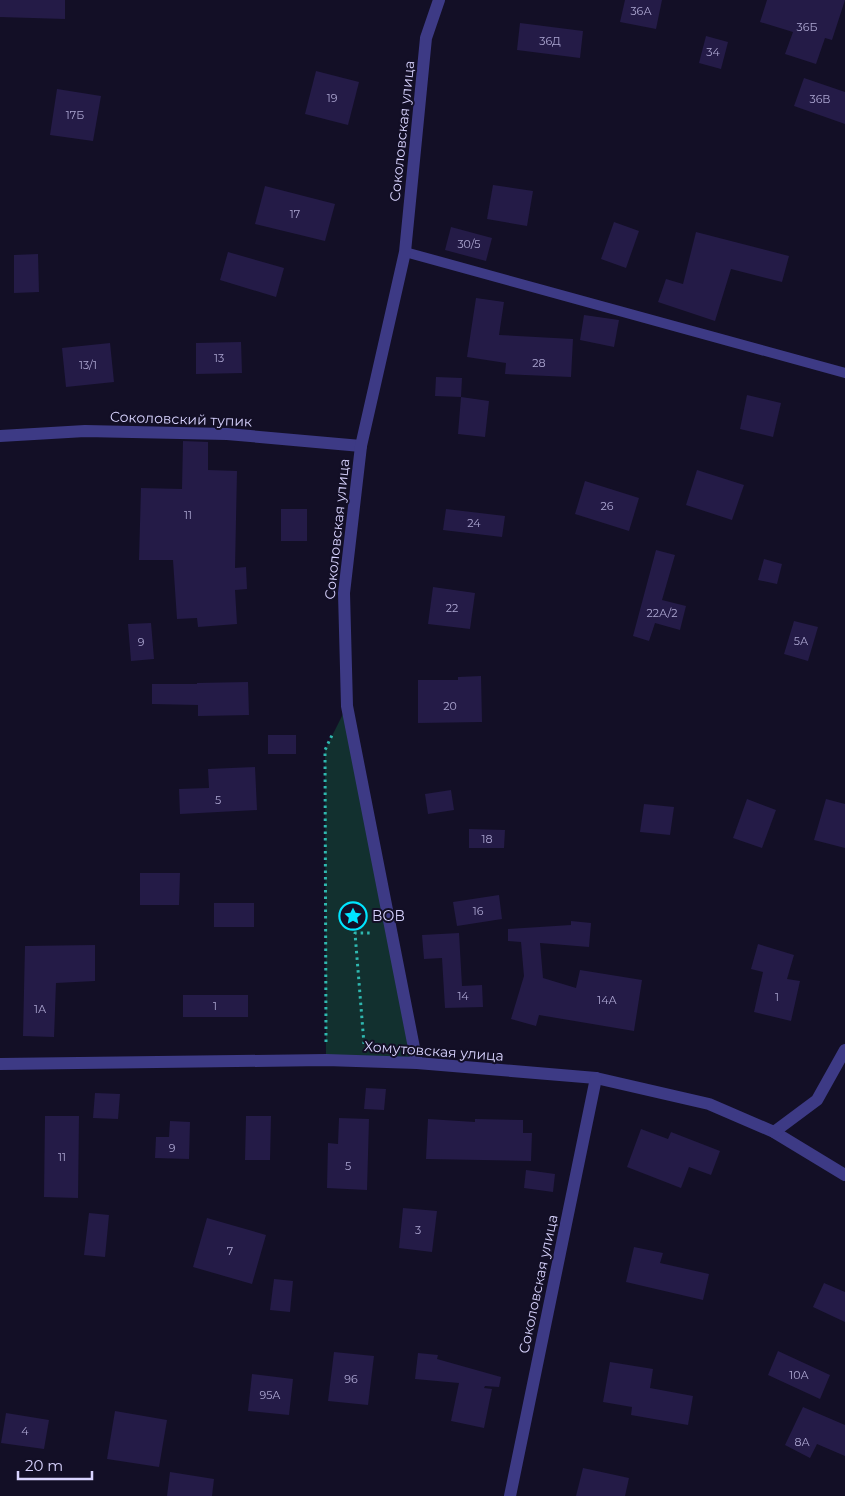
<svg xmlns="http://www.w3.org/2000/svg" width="845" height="1496" viewBox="0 0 845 1496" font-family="Montserrat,sans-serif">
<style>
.green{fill:#12302f}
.building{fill:#241b47}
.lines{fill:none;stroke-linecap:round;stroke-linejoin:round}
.path{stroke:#2fb8b0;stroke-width:3;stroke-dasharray:2.5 4;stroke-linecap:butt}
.service{stroke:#3d3a85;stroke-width:10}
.minor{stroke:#3d3a85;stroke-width:12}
.labels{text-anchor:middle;stroke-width:4;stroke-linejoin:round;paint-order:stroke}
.number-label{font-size:11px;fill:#aca6d1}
.street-label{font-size:14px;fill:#d9d4ff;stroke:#130f26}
.poi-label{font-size:14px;fill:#d9d4ff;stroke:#130f26;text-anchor:start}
</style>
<rect width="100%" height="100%" fill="#130f26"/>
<path class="green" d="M347 706 417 1063 326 1060 325 750Z"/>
<g class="building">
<path d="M0 0H65V19L0 17Z"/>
<path d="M625 0H662L656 29 620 22Z"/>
<path d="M767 0H845L832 40 825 38 816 64 785 54 793 32 760 22Z"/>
<path d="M520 23 583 31 580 58 517 50Z"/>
<path d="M706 36 728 42 721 69 699 63Z"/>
<path d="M316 71 359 82 348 125 305 114Z"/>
<path d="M804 78 845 92V124L794 106Z"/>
<path d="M57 89 101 96 93 141 50 135Z"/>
<path d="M493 185 533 191 527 226 487 219Z"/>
<path d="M265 186 335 204 325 241 255 224Z"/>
<path d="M614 222 639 231 626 268 601 259Z"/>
<path d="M451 227 492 238 486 261 445 250Z"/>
<path d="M696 232 789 256 782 282 731 269 715 321 658 302 666 279 683 284Z"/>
<path d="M228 252 284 268 276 297 220 280Z"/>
<path d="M38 254 39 292 14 293V255Z"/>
<path d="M476 298 504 302 499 335 573 339 571 377 505 374 506 363 467 357Z"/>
<path d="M584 315 619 320 614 347 580 340Z"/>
<path d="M241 342 242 373 196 374V343Z"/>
<path d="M110 343 114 382 66 387 62 348Z"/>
<path d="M436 377 462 378 461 397 435 396Z"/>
<path d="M747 395 781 403 773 437 740 429Z"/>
<path d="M461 397 489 401 485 437 458 434Z"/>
<path d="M183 441 208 442V470L237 471 235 568 246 567 247 589 235 590 237 624 198 627 197 618 177 619 173 560H139L141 488 182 489Z"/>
<path d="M697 470 744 485 732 520 686 505Z"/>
<path d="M585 481 639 498 629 531 575 514Z"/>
<rect x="281" y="509" width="26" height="32"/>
<path d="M446 509 505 516 502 537 443 530Z"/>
<path d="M656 550 675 555 662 600 686 606 680 630 655 623 649 641 633 636Z"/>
<path d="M764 559 782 564 777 584 758 580Z"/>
<path d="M433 587 475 593 470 629 428 624Z"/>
<path d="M794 621 818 627 808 661 784 654Z"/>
<path d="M151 623 154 659 131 661 128 624Z"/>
<path d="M481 676 482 722 418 723V680H458V677Z"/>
<path d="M248 682 249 715 198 716V705L152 704V684H197V683Z"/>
<rect x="268" y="735" width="28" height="19"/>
<path d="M255 767 257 810 180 814 179 789 209 788 208 769Z"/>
<path d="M451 790 454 810 428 814 425 794Z"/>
<path d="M747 799 776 810 762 848 733 838Z"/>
<path d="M826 799 845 804V848L814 840Z"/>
<path d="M644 804 674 807 670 835 640 832Z"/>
<path d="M469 829 505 830 504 848H469Z"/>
<path d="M140 873H180L179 905H140Z"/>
<path d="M499 895 502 919 457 926 453 902Z"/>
<rect x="214" y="903" width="40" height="24"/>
<path d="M571 921 591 923 589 947 540 943 543 978 576 988 580 970 642 980 634 1031 539 1015 536 1026 511 1019 524 976 521 942 508 941V929L571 925Z"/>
<path d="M459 933 462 986 482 985 483 1007 445 1008 442 958 424 959 422 935Z"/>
<path d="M758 944 794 955 787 979 800 981 791 1021 754 1012 763 972 751 969Z"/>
<path d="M95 945V981L56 983 54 1037 23 1036 25 946Z"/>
<rect x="183" y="995" width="65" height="22"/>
<path d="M366 1088 386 1089 384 1110 364 1109Z"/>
<path d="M95 1093 120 1094 118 1119 93 1118Z"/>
<path d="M45 1116H79L78 1198 44 1197Z"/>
<path d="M246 1116H271L270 1160H245Z"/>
<path d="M339 1118 369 1119 367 1190 327 1188 328 1143 338 1144Z"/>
<path d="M428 1119 475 1122V1119L523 1120V1133H532L531 1161 426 1159Z"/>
<path d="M170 1121 190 1122 189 1159 155 1158 156 1137H169Z"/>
<path d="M641 1129 668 1139 671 1132 720 1151 711 1175 689 1167 681 1188 627 1167Z"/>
<path d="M526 1170 555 1174 553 1192 524 1188Z"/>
<path d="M403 1208 437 1211 432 1252 399 1248Z"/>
<path d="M89 1213 109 1215 105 1257 84 1255Z"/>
<path d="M207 1218 266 1235 252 1284 193 1267Z"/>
<path d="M634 1247 663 1253 660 1263 709 1274 703 1300 626 1282Z"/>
<path d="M274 1279 293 1281 290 1312 270 1310Z"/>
<path d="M824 1283 845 1292V1322L813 1307Z"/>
<path d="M778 1351 830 1375 820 1399 768 1375Z"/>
<path d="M334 1352 374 1356 368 1405 328 1401Z"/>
<path d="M418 1353 438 1355 437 1359 501 1377 499 1387 485 1386 484 1388 492 1389 484 1428 451 1421 459 1383 415 1379Z"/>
<path d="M610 1362 653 1369 650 1388 693 1396 688 1425 631 1415 632 1407 603 1402Z"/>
<path d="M252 1374 293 1379 289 1415 248 1411Z"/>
<path d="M803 1407 845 1425V1456L817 1444 810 1458 785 1445Z"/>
<path d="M115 1411 167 1420 159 1467 107 1459Z"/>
<path d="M6 1413 49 1420 44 1449 1 1443Z"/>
<path d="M583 1468 629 1478 625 1496H576Z"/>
<path d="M170 1472 214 1479 212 1496H167Z"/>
</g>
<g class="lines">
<g class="path">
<path d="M326 1042 325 750 333 733"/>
<path d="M364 1044 355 933H373"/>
</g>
<path class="service" d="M405 252 845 373"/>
<g class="minor">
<path d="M0 436 85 431 227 434 361 446"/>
<path d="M417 1063 347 706 344 593 361 446 405 252 426 38 439 0"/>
<path d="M0 1064 326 1060 417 1063 596 1078 709 1104 774 1132 845 1175"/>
<path d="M774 1132 817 1100 845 1050"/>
<path d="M510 1496 596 1078"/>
</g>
</g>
<defs>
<g id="sight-ring" transform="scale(1.4375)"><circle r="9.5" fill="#130f26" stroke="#00e5ff" stroke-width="1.5"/><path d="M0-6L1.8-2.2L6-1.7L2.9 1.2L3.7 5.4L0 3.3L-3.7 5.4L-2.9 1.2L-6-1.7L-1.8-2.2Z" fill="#00e5ff"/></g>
</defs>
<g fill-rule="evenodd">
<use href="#sight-ring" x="353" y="916"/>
</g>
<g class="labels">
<g class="number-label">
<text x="641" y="15">36А</text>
<text x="807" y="31">36Б</text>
<text x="550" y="45">36Д</text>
<text x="713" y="56">34</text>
<text x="332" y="102">19</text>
<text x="820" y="103">36В</text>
<text x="75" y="119">17Б</text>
<text x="295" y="218">17</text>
<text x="469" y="248">30/5</text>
<text x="219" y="362">13</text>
<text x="539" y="367">28</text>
<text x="88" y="369">13/1</text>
<text x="607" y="510">26</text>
<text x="188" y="519">11</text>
<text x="474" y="527">24</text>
<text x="452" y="612">22</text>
<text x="662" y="617">22А/2</text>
<text x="801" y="645">5А</text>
<text x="141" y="646">9</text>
<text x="450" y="710">20</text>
<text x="218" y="804">5</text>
<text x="487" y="843">18</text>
<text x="478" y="915">16</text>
<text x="463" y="1000">14</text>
<text x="777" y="1001">1</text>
<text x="607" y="1004">14А</text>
<text x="215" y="1010">1</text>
<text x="40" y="1013">1А</text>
<text x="172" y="1152">9</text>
<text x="62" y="1161">11</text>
<text x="348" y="1170">5</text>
<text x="418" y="1234">3</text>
<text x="230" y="1255">7</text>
<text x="799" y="1379">10А</text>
<text x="351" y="1383">96</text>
<text x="270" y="1399">95А</text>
<text x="25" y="1435">4</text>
<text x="802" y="1446">8А</text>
</g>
<g class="street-label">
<text transform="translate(402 131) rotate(-84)" y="5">Соколовская улица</text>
<text transform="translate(181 419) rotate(2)" y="5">Соколовский тупик</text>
<text transform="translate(337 529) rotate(-84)" y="5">Соколовская улица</text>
<text transform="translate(434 1051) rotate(4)" y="5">Хомутовская улица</text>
<text transform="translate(538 1284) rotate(-78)" y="5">Соколовская улица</text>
</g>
<g class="poi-label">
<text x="372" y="921">ВОВ</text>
</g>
</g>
<path d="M18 1471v8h74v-8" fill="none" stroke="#d9d4ff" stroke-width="2.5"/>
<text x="25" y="1471" font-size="15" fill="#d9d4ff" stroke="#130f26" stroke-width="4" paint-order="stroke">20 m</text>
</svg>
